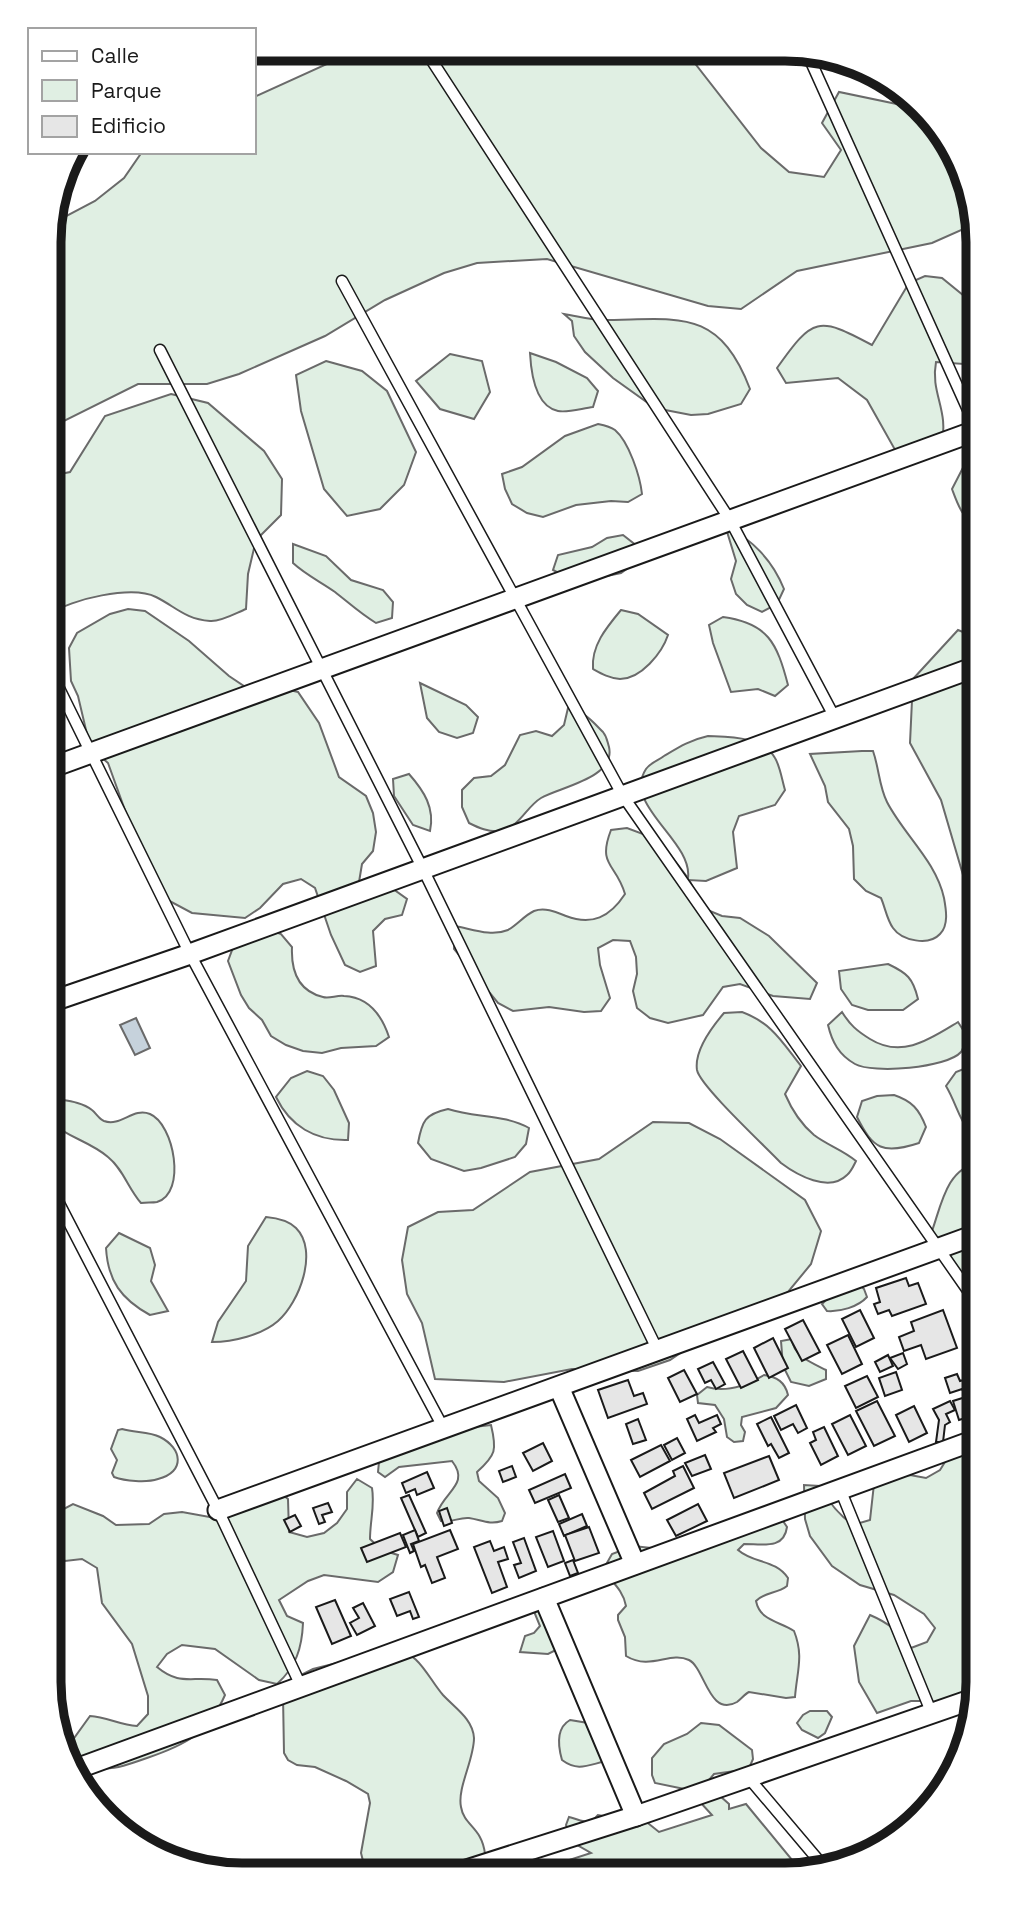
<svg xmlns="http://www.w3.org/2000/svg" width="1027" height="1924" viewBox="0 0 1027 1924" font-family="'Space Grotesk',sans-serif">
<style>
.green{fill:#e0efe3;stroke:#6a6a6a;stroke-width:2}
.water{fill:#c6d2dc;stroke:#6a6a6a;stroke-width:2}
.building{fill:#e6e6e6;stroke:#1a1a1a;stroke-width:2}
.lines{fill:none;stroke-linecap:round;stroke-linejoin:round}
.service-casing{stroke:#1a1a1a;stroke-width:13}
.minor-casing{stroke:#1a1a1a;stroke-width:23}
.service{stroke:#fff;stroke-width:10}
.minor{stroke:#fff;stroke-width:19}
.rim{fill:none;stroke:#1a1a1a;stroke-width:9}
</style>
<rect width="100%" height="100%" fill="#fff"/>
<g class="green">
<path d="M353 50 686 52 761 148 789 172 824 177 841 150 822 123 839 92 911 107 924 115 968 180 975 224 932 243 797 271 741 309 708 306 547 259 477 263 444 273 385 300 325 336 239 374 207 384H138L50 428 51 224 95 201 124 178 142 152H254V97L349 54Z"/>
<path d="M925 276 942 278 969 300 978 312V365L936 362C930 394 950 410 941 446L908 462 894 448 867 400 838 378 786 383 777 368C813 317 818 316 872 345L909 283Z"/>
<path d="M564 314C577 316 590 320 602 320 675 320 718 305 750 389L741 404 708 414 691 415 655 408 613 378 585 352 574 336 572 321Z"/>
<path d="M530 353 556 362 587 378 598 391 593 407C583 408 568 413 558 411 535 406 531 372 530 353Z"/>
<path d="M450 354 482 361 490 392 474 419 440 409 416 381Z"/>
<path d="M326 361 362 371 387 391 416 452 404 485 380 509 347 516 324 489 301 411 296 375Z"/>
<path d="M171 394 208 403 264 451 282 479 281 515 256 540 248 574 246 609C236 613 221 622 210 621 185 619 176 607 156 597 132 585 71 599 50 614V476L70 472 105 416Z"/>
<path d="M598 424C603 425 611 427 615 430 629 442 640 476 642 494L628 502 611 501 576 505 543 517 527 513 512 504 505 489 502 474 522 467 565 436Z"/>
<path d="M978 456V526C962 518 958 505 952 489L968 458Z"/>
<path d="M725 525C752 540 772 559 784 589L777 604 762 612 747 605 736 594 731 579 736 561Z"/>
<path d="M623 535 637 546 635 563 621 573 602 577 568 578 553 570 558 555 592 547 607 538Z"/>
<path d="M293 544 326 556 351 580 383 590 393 602 392 618 376 623C361 614 349 603 335 592 321 582 306 575 293 563Z"/>
<path d="M128 609 145 611 189 641 229 676 244 686 262 689 281 688 298 692 319 723 339 777 366 796 373 813 376 832 373 851 362 864 359 882 393 889 407 899 402 915 385 919 373 931 376 966 360 972 345 965 331 935 315 888 301 879 283 884 260 908 245 918 192 913 162 897 139 849 108 763 90 747 78 696 71 681 69 648 77 633 110 614Z"/>
<path d="M621 610 638 614 668 635C662 653 641 679 620 679 609 678 602 674 593 669 591 646 606 628 621 610Z"/>
<path d="M723 617C768 623 777 643 788 685L775 696 758 689 731 692 713 643 709 625Z"/>
<path d="M958 630 978 638V926L941 800 910 743 913 679Z"/>
<path d="M420 683 466 705 478 717 473 733 457 738 439 732 427 718Z"/>
<path d="M568 708C586 713 590 719 603 732 607 737 607 740 609 747 616 778 560 787 541 798 526 807 519 828 500 831 488 832 479 828 469 823L462 807V790L474 778 491 776 505 765 520 735 536 731 552 736 564 725Z"/>
<path d="M708 736C729 737 762 736 775 758 780 766 782 780 785 790L775 805 739 816 733 832 737 868 706 881 689 880 705 909 722 916 740 918 769 936 817 983 810 999 773 996 740 984 723 987 703 1015 668 1023 650 1018 637 1008 633 991 637 974 636 957 630 941 613 940 598 948 600 965 610 998 601 1011 584 1012 549 1007 513 1011 498 1003 454 949 455 926C472 929 491 937 508 930 517 925 525 915 534 911 545 907 556 912 566 916 592 926 610 917 625 894 616 863 597 866 611 830L627 828 659 840 688 878C693 841 622 805 646 769 650 763 659 760 664 756 679 747 690 740 708 736Z"/>
<path d="M862 751H873C879 768 879 786 887 802 904 835 936 861 944 898 946 909 949 925 940 934 929 946 902 941 893 928 887 920 885 907 881 898L866 891 854 879 853 846 849 829 828 802 825 786 810 754Z"/>
<path d="M409 774C424 791 435 808 430 831L413 825 394 796 393 779Z"/>
<path d="M264 928 281 934 292 947C291 970 298 991 323 997 329 999 337 995 344 996 369 997 382 1016 389 1037L376 1046 341 1048 322 1053 303 1051 286 1045 271 1036 262 1020 249 1008 241 995 228 961 234 945Z"/>
<path d="M888 964C907 973 913 978 918 999L903 1010H868L852 1005 841 989 839 971Z"/>
<path d="M742 1012C772 1023 782 1042 801 1066L785 1094C791 1108 801 1124 814 1135 827 1145 843 1150 856 1161 854 1165 851 1172 847 1175 829 1193 797 1175 781 1163 766 1147 700 1086 697 1070 694 1050 712 1027 724 1013Z"/>
<path d="M842 1012C850 1025 857 1031 870 1039 902 1059 930 1039 958 1022L967 1036C965 1040 964 1048 961 1052 947 1068 873 1074 855 1064 839 1055 832 1042 828 1025Z"/>
<path d="M971 1066 978 1069V1134L970 1133C958 1117 956 1103 946 1086L956 1072Z"/>
<path d="M307 1071 323 1076 334 1090 349 1123 348 1140C315 1141 290 1126 276 1097L291 1078Z"/>
<path d="M894 1095C912 1101 919 1109 926 1127L919 1143C883 1155 873 1149 857 1117L862 1101 877 1096Z"/>
<path d="M56 1099C68 1101 82 1102 92 1110 96 1113 99 1119 104 1121 121 1127 133 1107 150 1114 174 1124 187 1193 157 1202 152 1203 146 1202 141 1203 128 1188 123 1169 108 1157 91 1142 67 1137 50 1122V1100Z"/>
<path d="M448 1109C475 1118 504 1114 529 1128L526 1144 515 1157 481 1168 464 1171 431 1159 418 1143C422 1121 425 1114 448 1109Z"/>
<path d="M653 1122 689 1123 720 1139 805 1200 821 1231 811 1264 788 1292 727 1321 670 1360 638 1371 572 1369 504 1382 435 1379 422 1323 407 1294 402 1260 408 1227 438 1212 473 1210 530 1172 599 1159Z"/>
<path d="M978 1164V1288C954 1279 942 1252 932 1231 941 1206 947 1167 978 1164Z"/>
<path d="M266 1217C277 1218 288 1220 296 1228 319 1251 299 1303 278 1321 262 1335 233 1342 212 1342L218 1322 246 1281 248 1246Z"/>
<path d="M119 1233 150 1248 155 1265 151 1281 168 1311 150 1315C121 1299 108 1281 106 1248Z"/>
<path d="M859 1284 864 1289 867 1297C858 1307 840 1312 827 1311L822 1304 836 1290Z"/>
<path d="M792 1339C793 1356 812 1363 826 1370V1379L809 1386 791 1382 783 1366 781 1341Z"/>
<path d="M764 1375C777 1377 785 1382 788 1395L776 1408 742 1417 741 1425 745 1432 743 1441 734 1442 727 1437 724 1419 715 1405 698 1403 697 1395 707 1387C727 1393 747 1385 764 1375Z"/>
<path d="M491 1425C497 1450 496 1455 477 1472L479 1481 498 1498 505 1513 502 1521C489 1525 482 1520 469 1518 459 1517 452 1523 441 1521L437 1513C445 1491 470 1484 452 1461L399 1467 385 1477 378 1472 379 1462 388 1448 474 1427Z"/>
<path d="M122 1429C135 1433 149 1431 160 1437 182 1448 186 1472 158 1479 146 1483 125 1481 114 1477L112 1473 117 1460 111 1449 118 1430Z"/>
<path d="M958 1441 978 1445V1689L947 1704 929 1701H911L877 1713 859 1682 854 1646 870 1615C889 1623 899 1632 911 1648L927 1642 935 1628 924 1614 894 1595 860 1585 832 1566 810 1536 805 1519 804 1485 820 1486C829 1503 838 1514 853 1525L870 1520 874 1484 892 1477 910 1475 926 1478 940 1470Z"/>
<path d="M357 1479 372 1488C375 1506 370 1521 370 1539L382 1550 398 1555 393 1572 378 1582 324 1575 308 1581 279 1600 287 1616 303 1623C302 1648 296 1667 277 1684L259 1680 215 1649 182 1645 167 1654 157 1667C180 1686 191 1676 217 1680L225 1695C208 1734 185 1745 147 1758 113 1770 94 1777 67 1748L90 1716C107 1717 120 1725 137 1726L148 1714V1696L132 1644 102 1603 97 1568 82 1559 65 1561C51 1542 52 1534 58 1512L73 1504 103 1516 116 1525 149 1524 164 1514 182 1512 215 1518 274 1488 288 1499 289 1532 307 1537 324 1533 337 1523 347 1509V1492Z"/>
<path d="M775 1518 783 1521 787 1527C784 1550 762 1544 744 1544L738 1550C754 1564 775 1559 788 1578L787 1586C777 1594 764 1592 756 1601 760 1621 779 1621 794 1631 804 1656 797 1671 795 1697L786 1698 749 1692C745 1694 741 1699 737 1702 709 1718 705 1668 689 1660 669 1651 651 1671 626 1656L625 1637 618 1620V1615L626 1606C623 1590 612 1582 603 1570L612 1554 633 1546 661 1549Z"/>
<path d="M541 1605 556 1650 548 1654 520 1652 525 1636 534 1633 540 1626 533 1609Z"/>
<path d="M393 1649C419 1651 428 1678 443 1695 455 1708 473 1719 474 1738 474 1760 457 1788 461 1807 464 1826 482 1827 485 1854L451 1874H398L363 1861 361 1853 370 1803 368 1794 346 1781 315 1767 297 1765 288 1760 284 1753 283 1696 289 1681 313 1669Z"/>
<path d="M810 1711H827L832 1717 825 1733 818 1738 802 1730 797 1723 803 1715Z"/>
<path d="M570 1720 588 1723 606 1761C588 1765 578 1772 562 1760 558 1746 556 1728 570 1720Z"/>
<path d="M701 1723 719 1725 752 1750 753 1759 750 1766 742 1770 714 1774 709 1780 711 1788 729 1804V1809L746 1804 802 1872 785 1875 526 1874 591 1853 572 1842 566 1825 569 1817C582 1820 588 1827 598 1815L614 1818 628 1829 644 1820 659 1832 712 1815 689 1790 655 1783 652 1775V1758L664 1744 687 1734Z"/>
</g>
<path class="water" d="M136 1018 150 1048 135 1055 120 1025Z"/>
<g class="building">
<path d="M906 1278 909 1286 918 1283 926 1304 892 1316 889 1310 878 1314 874 1304 880 1302 876 1288Z"/>
<path d="M860 1310 874 1338 856 1347 842 1319Z"/>
<path d="M943 1310 957 1348 926 1359 921 1345 904 1351 899 1337 914 1331 911 1322Z"/>
<path d="M803 1320 820 1352 802 1361 785 1329Z"/>
<path d="M848 1335 862 1364 842 1374 827 1345Z"/>
<path d="M773 1338 788 1368 769 1378 754 1348Z"/>
<path d="M743 1351 758 1380 741 1388 726 1359Z"/>
<path d="M903 1353 907 1364 898 1369 890 1358Z"/>
<path d="M888 1355 893 1366 880 1372 875 1362Z"/>
<path d="M713 1362 725 1384 716 1389 711 1380 705 1383 698 1369Z"/>
<path d="M684 1370 697 1394 680 1402 668 1378Z"/>
<path d="M896 1372 902 1390 885 1396 879 1378Z"/>
<path d="M957 1374 960 1381 971 1378 975 1391 965 1395 962 1389 950 1393 945 1378Z"/>
<path d="M867 1376 878 1397 856 1408 845 1386Z"/>
<path d="M628 1380 634 1396 643 1393 647 1404 608 1418 598 1390Z"/>
<path d="M975 1394 978 1414 959 1420 953 1401Z"/>
<path d="M877 1401 895 1436 874 1446 856 1411Z"/>
<path d="M950 1401 955 1410 946 1414 950 1422 945 1425 943 1442H936L939 1420 933 1409Z"/>
<path d="M796 1405 807 1428 798 1433 793 1424 781 1430 774 1416Z"/>
<path d="M914 1406 927 1433 909 1442 896 1415Z"/>
<path d="M695 1415 699 1423 717 1415 721 1424 713 1428 716 1432 697 1441 687 1419Z"/>
<path d="M850 1415 866 1446 848 1455 832 1424Z"/>
<path d="M771 1417 789 1453 779 1458 771 1444 768 1446 757 1424Z"/>
<path d="M638 1419 646 1440 633 1444 626 1424Z"/>
<path d="M824 1427 838 1456 821 1465 810 1443 816 1440 813 1432Z"/>
<path d="M677 1438 685 1453 672 1460 664 1445Z"/>
<path d="M543 1443 552 1461 533 1471 523 1453Z"/>
<path d="M661 1445 670 1461 640 1477 631 1460Z"/>
<path d="M705 1455 711 1469 692 1476 685 1463Z"/>
<path d="M769 1456 779 1480 734 1498 724 1473Z"/>
<path d="M512 1466 516 1477 503 1482 499 1471Z"/>
<path d="M683 1466 694 1488 652 1509 644 1493 675 1476 673 1471Z"/>
<path d="M427 1472 434 1488 417 1495 415 1489 406 1493 402 1483Z"/>
<path d="M565 1474 571 1488 535 1503 529 1490Z"/>
<path d="M409 1495 426 1533 418 1537 401 1498Z"/>
<path d="M559 1495 569 1518 558 1522 548 1500Z"/>
<path d="M328 1503 332 1512 322 1515 325 1522 319 1524 313 1508Z"/>
<path d="M698 1504 707 1521 676 1536 667 1520Z"/>
<path d="M447 1508 452 1523 444 1526 439 1511Z"/>
<path d="M582 1514 587 1526 564 1536 559 1524Z"/>
<path d="M295 1515 301 1526 290 1532 284 1520Z"/>
<path d="M589 1527 599 1553 575 1561 565 1535Z"/>
<path d="M415 1530 419 1541 411 1544 414 1551 410 1553 403 1535Z"/>
<path d="M450 1530 458 1549 437 1557 445 1578 432 1583 425 1565 421 1567 413 1544Z"/>
<path d="M553 1531 564 1561 548 1567 536 1537Z"/>
<path d="M400 1533 406 1547 367 1562 361 1548Z"/>
<path d="M524 1538 536 1571 519 1578 514 1565 521 1563 513 1542Z"/>
<path d="M490 1541 494 1551 504 1547 508 1559 498 1562 507 1587 492 1593 474 1547Z"/>
<path d="M573 1560 578 1573 570 1576 565 1563Z"/>
<path d="M409 1592 419 1617 413 1619 410 1611 397 1616 390 1599Z"/>
<path d="M335 1600 351 1636 332 1644 316 1607Z"/>
<path d="M363 1603 375 1626 357 1635 350 1623 359 1618 353 1608Z"/>
</g>
<g class="lines">
<g class="service-casing">
<g id="service">
<path d="M425 50 730 520 835 718"/>
<path d="M807 53 978 432"/>
<path d="M342 281 623 796 978 1305"/>
<path d="M160 350 423 869 658 1351"/>
<path d="M50 670 190 954 444 1429"/>
<path d="M50 1186 218 1510 301 1686"/>
<path d="M840 1489 932 1714"/>
<path d="M748 1777 825 1868"/>
</g>
</g>
<g class="minor-casing">
<g id="minor">
<path d="M50 768 978 430"/>
<path d="M50 1002 190 954 978 666"/>
<path d="M559 1387 635 1564"/>
<path d="M218 1510 978 1234"/>
<path d="M544 1598 636 1816"/>
<path d="M76 1769 978 1439"/>
<path d="M454 1874 636 1816 976 1698"/>
</g>
</g>
<use href="#service" class="service"/>
<use href="#minor" class="minor"/>
</g>
<path d="M0 0H1027V1924H0ZM242 61H785A181 181 0 0 1 966 242V1682A181 181 0 0 1 785 1863H242A181 181 0 0 1 61 1682V242A181 181 0 0 1 242 61Z" fill="#fff" fill-rule="evenodd"/>
<path class="rim" d="M242 61H785A181 181 0 0 1 966 242V1682A181 181 0 0 1 785 1863H242A181 181 0 0 1 61 1682V242A181 181 0 0 1 242 61Z"/>
<rect x="28" y="28" width="228" height="126" fill="#ffffff" stroke="#a3a3a3" stroke-width="2"/>
<rect x="42" y="51" width="35" height="10" fill="#ffffff" stroke="#a3a3a3" stroke-width="2"/>
<text x="91" y="63" font-size="21" fill="#1a1a1a">Calle</text>
<rect x="42" y="80" width="35" height="21" fill="#e0efe3" stroke="#a3a3a3" stroke-width="2"/>
<text x="91" y="98" font-size="21" fill="#1a1a1a">Parque</text>
<rect x="42" y="116" width="35" height="21" fill="#e6e6e6" stroke="#a3a3a3" stroke-width="2"/>
<text x="91" y="133" font-size="21" fill="#1a1a1a">Edificio</text>
</svg>
